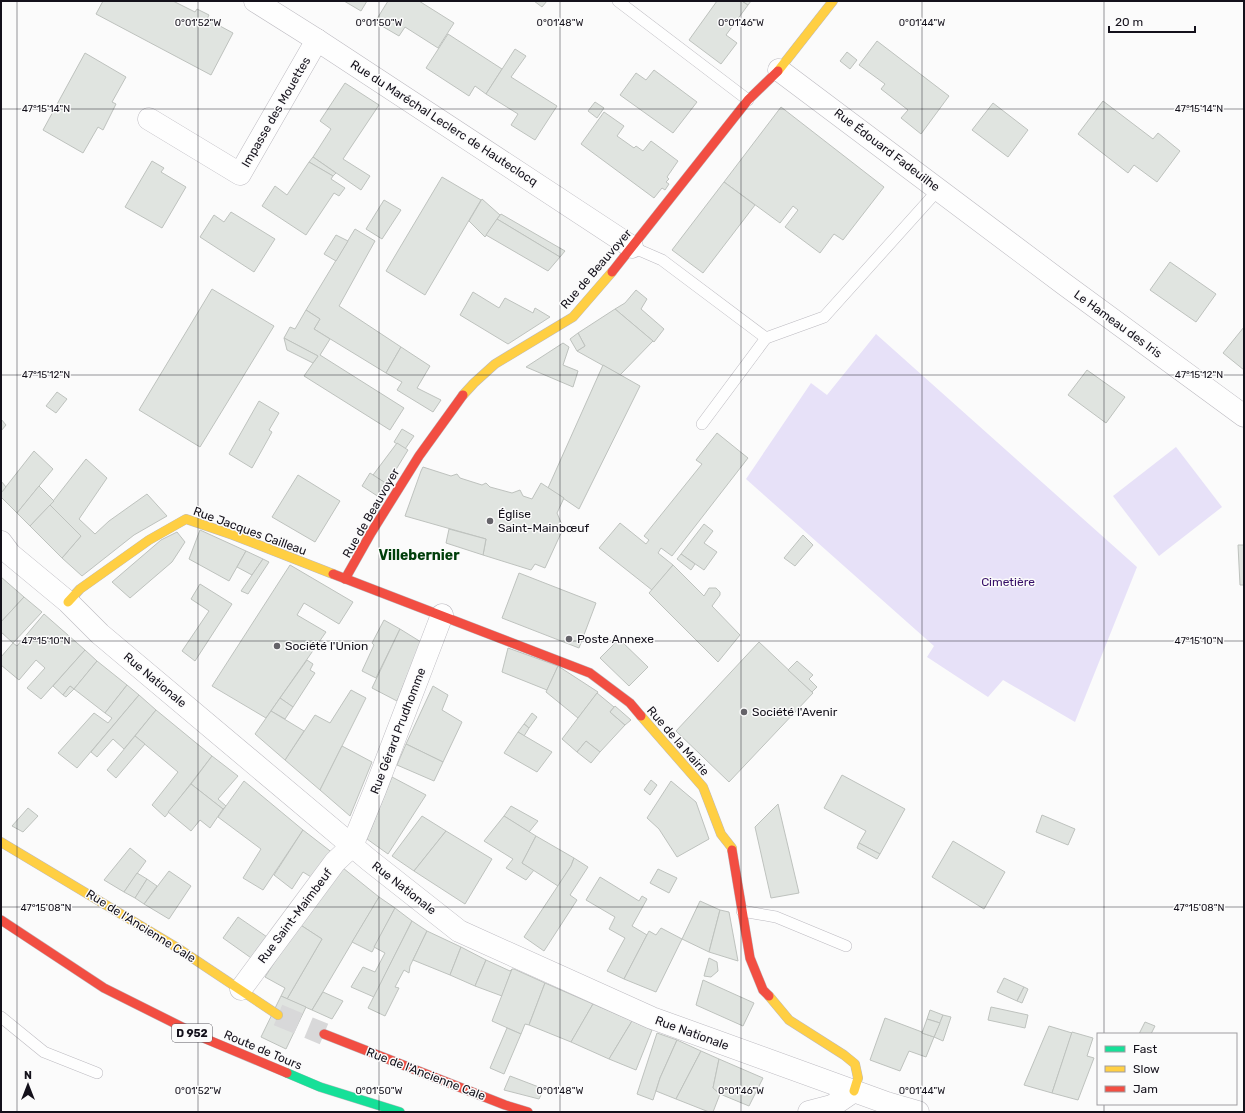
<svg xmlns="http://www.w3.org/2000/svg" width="1245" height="1113" viewBox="0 0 1245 1113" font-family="Rubik,sans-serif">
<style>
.green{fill:#e7e1f8}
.building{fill:#e0e4e0;stroke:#bec2be}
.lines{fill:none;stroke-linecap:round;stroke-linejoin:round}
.secondary-tunnel{stroke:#d8d8d9;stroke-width:22;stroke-dasharray:22 11;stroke-linecap:butt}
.lane-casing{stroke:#bcbac0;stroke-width:12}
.street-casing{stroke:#bcbac0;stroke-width:23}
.fast-casing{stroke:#bcbac0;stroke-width:10}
.slow-casing{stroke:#bcbac0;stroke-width:10}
.jam-casing{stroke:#bcbac0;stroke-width:10}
.lane{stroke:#fefefe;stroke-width:11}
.street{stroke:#fefefe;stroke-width:22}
.fast{stroke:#16e098;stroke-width:9}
.slow{stroke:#ffcf43;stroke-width:9}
.jam{stroke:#f24e42;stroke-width:9}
.ticks{fill:none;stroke:#14111b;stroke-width:1;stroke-opacity:0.45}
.poi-dot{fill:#656369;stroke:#fbfbfb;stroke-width:1.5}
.labels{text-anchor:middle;stroke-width:3;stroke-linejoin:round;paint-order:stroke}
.shield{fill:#fbfbfb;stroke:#59575e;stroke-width:1}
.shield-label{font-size:11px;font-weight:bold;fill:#14111b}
.street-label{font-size:12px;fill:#14111b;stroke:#fbfbfb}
.poi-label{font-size:12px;fill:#14111b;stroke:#fbfbfb;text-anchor:start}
.park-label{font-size:12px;fill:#370f68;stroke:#fbfbfb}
.quarter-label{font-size:14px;font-weight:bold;fill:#003e0a;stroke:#fbfbfb}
.ticks-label{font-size:10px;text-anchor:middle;fill:#14111b;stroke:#fbfbfb;stroke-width:3;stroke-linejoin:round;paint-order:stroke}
</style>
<rect width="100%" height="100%" fill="#fbfbfb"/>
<g class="green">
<path d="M876 334 1137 567 1075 722 1003 680 988 697 927 657 934 646 746 479 811 383 827 395Z"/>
<path d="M1176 447 1222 507 1159 556 1113 496Z"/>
</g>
<g class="building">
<path d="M103 1H173L195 12 197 9 209 15 207 19 233 33 211 75 96 14Z"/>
<path d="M344 1H367L361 11Z"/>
<path d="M388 1H419L454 23 438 48 405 27 399 36 375 22Z"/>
<path d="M534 1H547L542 7Z"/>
<path d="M717 1H742L748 5 726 35 737 43 721 64 689 40Z"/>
<path d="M742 1H751L748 5Z"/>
<path d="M448 34 502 69 486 94 475 86 469 96 426 68Z"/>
<path d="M877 41 949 96 921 134 901 118 908 110 881 89 885 84 859 65Z"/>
<path d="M515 49 526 56 511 77 557 106 535 140 511 125 518 114 486 94Z"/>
<path d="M847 52 857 60 850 69 840 61Z"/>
<path d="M85 53 126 77 112 102 116 104 103 130 98 127 83 153 43 130Z"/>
<path d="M654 70 697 102 673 133 620 95 636 73 646 80Z"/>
<path d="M345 83 379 105 343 159 370 176 361 190 313 157 331 129 320 121Z"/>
<path d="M1103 101 1153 139 1158 133 1180 151 1157 182 1134 165 1128 173 1078 134Z"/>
<path d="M595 102 604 108 597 118 588 111Z"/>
<path d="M993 103 1028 130 1008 157 972 130Z"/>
<path d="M781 107 884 187 843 240 834 234 820 253 785 227 798 210 793 206 780 223 724 182Z"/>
<path d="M604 112 624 126 617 136 634 148 636 146 643 151 651 141 678 161 667 177 669 179 666 182 669 184 665 190 662 188 654 198 581 144Z"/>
<path d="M313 157 336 173 333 176 309 162Z"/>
<path d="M152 161 164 168 161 172 186 187 162 228 125 207Z"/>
<path d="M309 162 333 176 331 179 345 188 339 196 334 193 306 235 262 206 275 186 287 195Z"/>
<path d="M442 177 481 200 425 295 386 271Z"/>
<path d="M724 182 755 205 703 273 672 250Z"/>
<path d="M482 199 500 215 485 237 469 221Z"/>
<path d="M384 200 401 210 382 239 366 229Z"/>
<path d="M231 212 275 239 254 272 200 237 214 215 224 222Z"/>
<path d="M501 214 565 251 560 257 497 219Z"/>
<path d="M497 219 560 257 548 271 486 235Z"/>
<path d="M355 229 375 241 339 306 401 347 386 373 314 329 320 319 306 310Z"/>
<path d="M336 235 348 241 336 261 324 254Z"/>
<path d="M1170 262 1216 294 1196 322 1150 290Z"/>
<path d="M212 289 274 326 200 447 139 410Z"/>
<path d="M636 290 647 299 641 309 664 329 654 342 615 309 625 303Z"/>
<path d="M473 292 499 308 505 298 533 313 535 308 550 317 508 344 460 315Z"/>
<path d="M615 309 653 341 620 375 577 351 585 346 578 333Z"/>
<path d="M306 310 320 319 314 329 330 339 320 355 404 408 390 430 304 376 318 356 284 338 290 327 295 329Z"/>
<path d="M1244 327V370L1223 353Z"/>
<path d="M578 333 585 346 577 351 570 339Z"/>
<path d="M284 338 318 356 313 363 287 350Z"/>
<path d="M563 343 569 347 563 365 578 371 573 387 526 367Z"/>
<path d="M401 347 430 366 417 388 441 400 433 412 397 390 402 382 386 373Z"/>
<path d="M603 365 640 386 579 509 548 488Z"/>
<path d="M1087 370 1125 397 1106 423 1068 395Z"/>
<path d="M57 392 67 399 56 413 46 406Z"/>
<path d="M259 401 279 413 269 430 272 432 252 468 229 454Z"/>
<path d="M1 419 6 425 1 431Z"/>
<path d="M402 429 414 436 405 449 394 442Z"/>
<path d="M717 433 748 458 672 556 661 548 658 553 673 565 652 590 599 548 620 523 646 544 649 540 644 536 702 464 696 460Z"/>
<path d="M397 443 408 450 387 484 373 475Z"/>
<path d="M34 451 53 469 17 513 1 497V493Z"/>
<path d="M86 459 107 478 79 519 95 534 109 521 147 494 167 516 134 535 82 576 62 558 81 536 50 505Z"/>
<path d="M423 467 451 476 457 474 460 478 482 485 486 483 490 487 512 493 520 490 523 496 532 499 541 483 564 498 557 513 562 525V531L545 568 535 564 531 570 483 555 486 539 405 516 421 471Z"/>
<path d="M370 473 387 484 379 497 362 486Z"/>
<path d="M298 475 340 501 315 542 272 517Z"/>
<path d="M1 481 6 487 1 493Z"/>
<path d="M39 486 54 501 30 526 17 513Z"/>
<path d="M50 505 81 536 62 558 30 526Z"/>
<path d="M704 524 713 531 704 543 717 552 704 570 681 554Z"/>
<path d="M449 529 486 539 483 555 446 543Z"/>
<path d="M200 530 246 551 229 581 189 559Z"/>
<path d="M177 532 185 542 172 562 130 598 112 582 161 540Z"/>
<path d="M803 535 813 545 795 566 784 558Z"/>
<path d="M1238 545H1244V585H1240Z"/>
<path d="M246 551 263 559 252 575 237 567Z"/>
<path d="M681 554 695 564 691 570 677 559Z"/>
<path d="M263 559 269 562 248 594 241 591Z"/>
<path d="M290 565 353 602 339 624 304 603 297 615 326 632 266 718 212 686Z"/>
<path d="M673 565 704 596 709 588H716L720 592V595L712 606 740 635 718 662 649 593Z"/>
<path d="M519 573 596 603 579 648 502 618Z"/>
<path d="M1 577 24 597 1 622Z"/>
<path d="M200 584 232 604 195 661 182 651 209 611 191 599Z"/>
<path d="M24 597 42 612 13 643 1 632V622Z"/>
<path d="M44 614 85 650 41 699 27 688 45 668 36 660 19 680 1 665V657L13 643 17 646Z"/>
<path d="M384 620 400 629 376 678 362 671 374 645 372 643Z"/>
<path d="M400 629 421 642 397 701 372 688Z"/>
<path d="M619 639 648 667 629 686 600 658Z"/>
<path d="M759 642 813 693 729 782 676 731Z"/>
<path d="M508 648 558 666 547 690 502 672Z"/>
<path d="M85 650 97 661 74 689 70 686 63 695 53 686Z"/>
<path d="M307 660 313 664 310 670 315 673 293 707 280 698Z"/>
<path d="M97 661 127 685 105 713 74 689Z"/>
<path d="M797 661 813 675 809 679 817 687 812 692 788 670Z"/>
<path d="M558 666 598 692 578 718 546 692Z"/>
<path d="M127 685 139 695 77 768 58 753 94 713 108 723 112 718 105 713Z"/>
<path d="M70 686 74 689 66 697 63 695Z"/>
<path d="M433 686 448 695 442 710 462 722 443 762 406 744Z"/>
<path d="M351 690 366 698 320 790 285 760 315 715 330 723Z"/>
<path d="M597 693 614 707 610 712 625 725 600 752 586 741 577 752 562 739Z"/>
<path d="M139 695 156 710 124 749 113 739 97 757 91 752Z"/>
<path d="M280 698 293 707 285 719 271 711Z"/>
<path d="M615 706 631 720 625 725 610 712Z"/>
<path d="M156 710 212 756 165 817 152 805 178 772 135 736Z"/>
<path d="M271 711 304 731 285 760 255 734Z"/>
<path d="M532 713 537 717 529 728 524 724Z"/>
<path d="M524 724 529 728 524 736 518 732Z"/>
<path d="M518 732 552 752 537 772 504 753Z"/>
<path d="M135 736 145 744 116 778 107 770Z"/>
<path d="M586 741 600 752 591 763 577 752Z"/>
<path d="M406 744 443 762 434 781 397 765Z"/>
<path d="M342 746 372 762 350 816 320 790Z"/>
<path d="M212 756 238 776 218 799 226 806 223 809 191 784Z"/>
<path d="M842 775 905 809 880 854 859 843 866 831 824 808Z"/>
<path d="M392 777 426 795 388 854 367 839Z"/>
<path d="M651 780 657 785 650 795 644 790Z"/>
<path d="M244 781 303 830 263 890 243 878 261 849 218 817Z"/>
<path d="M671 781 696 802 709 839 677 857 659 829 647 818Z"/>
<path d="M191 784 223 809 210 828 200 820 191 831 168 812Z"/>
<path d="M778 804 799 893 771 898 755 827Z"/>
<path d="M511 806 538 821 529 832 504 816Z"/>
<path d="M28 808 38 816 23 832 12 826Z"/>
<path d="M1042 815 1075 829 1068 845 1036 832Z"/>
<path d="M422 816 446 831 414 871 392 856Z"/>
<path d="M504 816 536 836 522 863 534 870 526 880 506 868 513 859 484 841Z"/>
<path d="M303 830 334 854 316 880 303 872 292 889 274 875Z"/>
<path d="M446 831 492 859 465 904 414 871Z"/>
<path d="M536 836 574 858 571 866 558 886 522 863Z"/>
<path d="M953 841 1005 872 984 909 932 877Z"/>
<path d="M859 843 880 854 877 859 857 848Z"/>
<path d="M130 848 146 861 124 892 104 880Z"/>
<path d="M574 858 588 867 570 895 577 900 544 951 524 937 571 866Z"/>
<path d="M338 864 379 897 312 1010 287 999 322 939 299 924Z"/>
<path d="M658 869 677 878 669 893 650 883Z"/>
<path d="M169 871 191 886 169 919 144 904Z"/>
<path d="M137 873 147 879 135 898 124 892Z"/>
<path d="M600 877 639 901 642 896 647 899 632 926 647 935 624 979 607 971 625 938 609 929 615 917 586 900Z"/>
<path d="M147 879 157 886 144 904 135 898Z"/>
<path d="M379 897 395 908 372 952 352 942Z"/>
<path d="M700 901 720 910 709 952 682 939Z"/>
<path d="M395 908 412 921 374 997 351 987 363 967 375 972 385 953 374 947Z"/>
<path d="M720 910 729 912 738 961 709 952Z"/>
<path d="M238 917 270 939 254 960 223 938Z"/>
<path d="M412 921 427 931 410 966 409 973 404 970 395 987 399 988 385 1016 368 1008Z"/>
<path d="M299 924 322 939 287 999 281 996 285 988 265 977Z"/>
<path d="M661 928 682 939 656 992 624 979 649 931 656 935Z"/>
<path d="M427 931 461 947 450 975 413 960Z"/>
<path d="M461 947 486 960 475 986 450 975Z"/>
<path d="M709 958 717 962 718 971 711 977 704 976Z"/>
<path d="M486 960 510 971 512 969 502 996 475 986Z"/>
<path d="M512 969H514L545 983 529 1025 525 1024 521 1034 492 1021Z"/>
<path d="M1004 978 1024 987 1017 1001 997 992Z"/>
<path d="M703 980 754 1003 743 1026 696 1005Z"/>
<path d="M545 983 593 1004 571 1042 529 1025Z"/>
<path d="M1024 987 1028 989 1022 1003 1017 1001Z"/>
<path d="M323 992 343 1001 332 1019 312 1010Z"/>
<path d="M281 996 306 1007 286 1049 261 1037Z"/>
<path d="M593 1004 632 1021 609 1059 571 1042Z"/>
<path d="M991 1007 1028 1015 1025 1028 988 1020Z"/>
<path d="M930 1010 943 1015 940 1023 927 1019Z"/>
<path d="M943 1015 951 1017 943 1041 934 1037Z"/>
<path d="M885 1018 922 1032V1033L934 1037 926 1057 909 1051 900 1071 870 1060Z"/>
<path d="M927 1019 940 1023 934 1037 922 1033Z"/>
<path d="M632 1021 652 1030 636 1070 609 1059Z"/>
<path d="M1145 1022 1155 1026 1151 1034H1139Z"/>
<path d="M1049 1026 1072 1033 1052 1093 1024 1085Z"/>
<path d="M507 1028 521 1034 504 1074 490 1068Z"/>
<path d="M1072 1032 1093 1038 1087 1056 1094 1058 1078 1100 1052 1093Z"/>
<path d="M657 1033 677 1040 660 1078 653 1100 637 1094Z"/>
<path d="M677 1040 701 1051 676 1099 656 1091 660 1078Z"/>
<path d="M701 1051 719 1059 713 1088 720 1094 713 1112H709L676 1099Z"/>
<path d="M719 1059 763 1078 749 1106 720 1094 713 1088Z"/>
<path d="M510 1076 544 1089 539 1099 504 1090Z"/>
</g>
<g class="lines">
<path class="secondary-tunnel" d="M278 1015 324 1034"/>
<g class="lane-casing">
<g id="lane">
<path d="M618 1 748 100"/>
<path d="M632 247 662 260 766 338 702 424"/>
<path d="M766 338 824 317 939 189"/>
<path d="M742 911 776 917 846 946"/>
<path d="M1 1017 44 1052 97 1073"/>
</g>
</g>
<g class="street-casing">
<g id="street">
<path d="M255 1 317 40 632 247"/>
<path d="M779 70 1064 284 1244 416"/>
<path d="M149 119 240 174 317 40"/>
<path d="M1 542 10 554 68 602 100 634 369 860 459 931 652 1018 887 1103 918 1112"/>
<path d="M241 989 335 862 352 846 375 790 442 615"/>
<path d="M809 1112 832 1106 854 1091"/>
</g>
</g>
<g class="fast-casing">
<path id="fast" d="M287 1073 320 1087 400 1112"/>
</g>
<g class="slow-casing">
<g id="slow">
<path d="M778 71 833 1"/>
<path d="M463 395 474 383 495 364 573 317 612 272"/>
<path d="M68 602 80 589 149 540 186 519 233 535 333 574"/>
<path d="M641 716 703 787 721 834 732 848V850"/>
<path d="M1 842 176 947 278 1015"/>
<path d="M769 996 789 1020 844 1055 855 1064 858 1078 854 1091"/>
</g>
</g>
<g class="jam-casing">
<g id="jam">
<path d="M612 272 748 100 778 71"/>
<path d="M333 574 590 673 630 703 641 716"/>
<path d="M345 579 371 533 419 456 463 395"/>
<path d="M732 850 750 958 763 990 769 996"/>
<path d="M1 920 104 988 206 1039 287 1073"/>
<path d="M324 1034 505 1105 528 1112"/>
</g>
</g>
<use href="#lane" class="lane"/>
<use href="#street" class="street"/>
<use href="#fast" class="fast"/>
<use href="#slow" class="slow"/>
<use href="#jam" class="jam"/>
</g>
<path class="ticks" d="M17 1V1112M198 1V1112M379 1V1112M560 1V1112M741 1V1112M922 1V1112M1104 1V1034M1 109H1244M1 375H1244M1 641H1244M1 907H1244M1104 1104V1112"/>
<g class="poi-dot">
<circle cx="490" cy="521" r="4"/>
<circle cx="569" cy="639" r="4"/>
<circle cx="277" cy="646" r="4"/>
<circle cx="744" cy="712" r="4"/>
</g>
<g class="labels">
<rect class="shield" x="172" y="1024" width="40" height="18" rx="3"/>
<g class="shield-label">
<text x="192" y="1037">D 952</text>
</g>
<g class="street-label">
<text transform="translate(276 112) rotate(-60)" y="4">Impasse des Mouettes</text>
<text transform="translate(444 123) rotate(33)" y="4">Rue du Maréchal Leclerc de Hauteclocq</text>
<text transform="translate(887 150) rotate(37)" y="4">Rue Édouard Fadeuilhe</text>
<text transform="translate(596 269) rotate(-49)" y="4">Rue de Beauvoyer</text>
<text transform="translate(1118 324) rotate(36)" y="4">Le Hameau des Iris</text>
<text transform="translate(371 513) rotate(-60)" y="4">Rue de Beauvoyer</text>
<text transform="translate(250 531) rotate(20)" y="4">Rue Jacques Cailleau</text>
<text transform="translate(155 680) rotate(40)" y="4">Rue Nationale</text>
<text transform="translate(398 731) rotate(-69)" y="4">Rue Gérard Prudhomme</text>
<text transform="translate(678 741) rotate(49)" y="4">Rue de la Mairie</text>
<text transform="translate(404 888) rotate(38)" y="4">Rue Nationale</text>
<text transform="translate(295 916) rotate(-53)" y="4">Rue Saint-Maimbeuf</text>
<text transform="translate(141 926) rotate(32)" y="4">Rue de l'Ancienne Cale</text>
<text transform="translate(692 1033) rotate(20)" y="4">Rue Nationale</text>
<text transform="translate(263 1050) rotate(23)" y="4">Route de Tours</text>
<text transform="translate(426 1074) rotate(21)" y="4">Rue de l'Ancienne Cale</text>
</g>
<g class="poi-label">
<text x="498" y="518">Église<tspan x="498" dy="14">Saint-Mainbœuf</tspan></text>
<text x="577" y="643">Poste Annexe</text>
<text x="285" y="650">Société l'Union</text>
<text x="752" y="716">Société l'Avenir</text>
</g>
<g class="park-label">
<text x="1008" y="586">Cimetière</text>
</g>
<g class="quarter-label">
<text x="419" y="560">Villebernier</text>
</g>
</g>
<g class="ticks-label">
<text x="198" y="26">0°01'52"W</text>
<text x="379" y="26">0°01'50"W</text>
<text x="560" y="26">0°01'48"W</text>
<text x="741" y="26">0°01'46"W</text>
<text x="922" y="26">0°01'44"W</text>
<text x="46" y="112">47°15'14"N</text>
<text x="1199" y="112">47°15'14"N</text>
<text x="46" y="378">47°15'12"N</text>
<text x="1199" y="378">47°15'12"N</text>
<text x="46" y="644">47°15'10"N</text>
<text x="1199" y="644">47°15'10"N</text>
<text x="46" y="911">47°15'08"N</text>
<text x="1199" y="911">47°15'08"N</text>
<text x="198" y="1094">0°01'52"W</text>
<text x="379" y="1094">0°01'50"W</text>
<text x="560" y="1094">0°01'48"W</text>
<text x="741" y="1094">0°01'46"W</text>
<text x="922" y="1094">0°01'44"W</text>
</g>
<rect width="1245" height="1113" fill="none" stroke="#14111b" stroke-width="4"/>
<rect x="1097" y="1033" width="140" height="72" fill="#fbfbfb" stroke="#9f9da1"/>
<rect x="1105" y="1046" width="20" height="6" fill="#16e098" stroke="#9f9da1"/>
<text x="1133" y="1053" font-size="12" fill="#14111b">Fast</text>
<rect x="1105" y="1066" width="20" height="6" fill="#ffcf43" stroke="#9f9da1"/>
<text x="1133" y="1073" font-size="12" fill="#14111b">Slow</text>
<rect x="1105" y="1086" width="20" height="6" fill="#f24e42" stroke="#9f9da1"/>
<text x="1133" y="1093" font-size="12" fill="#14111b">Jam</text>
<g transform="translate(28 1085)" stroke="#fbfbfb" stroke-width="3" paint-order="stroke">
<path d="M0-3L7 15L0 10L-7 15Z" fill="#14111b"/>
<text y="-6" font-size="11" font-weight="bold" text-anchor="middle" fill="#14111b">N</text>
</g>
<path d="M1109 26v6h86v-6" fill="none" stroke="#14111b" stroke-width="2"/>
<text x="1115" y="26" font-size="12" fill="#14111b" stroke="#fbfbfb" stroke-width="3" paint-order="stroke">20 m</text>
</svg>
